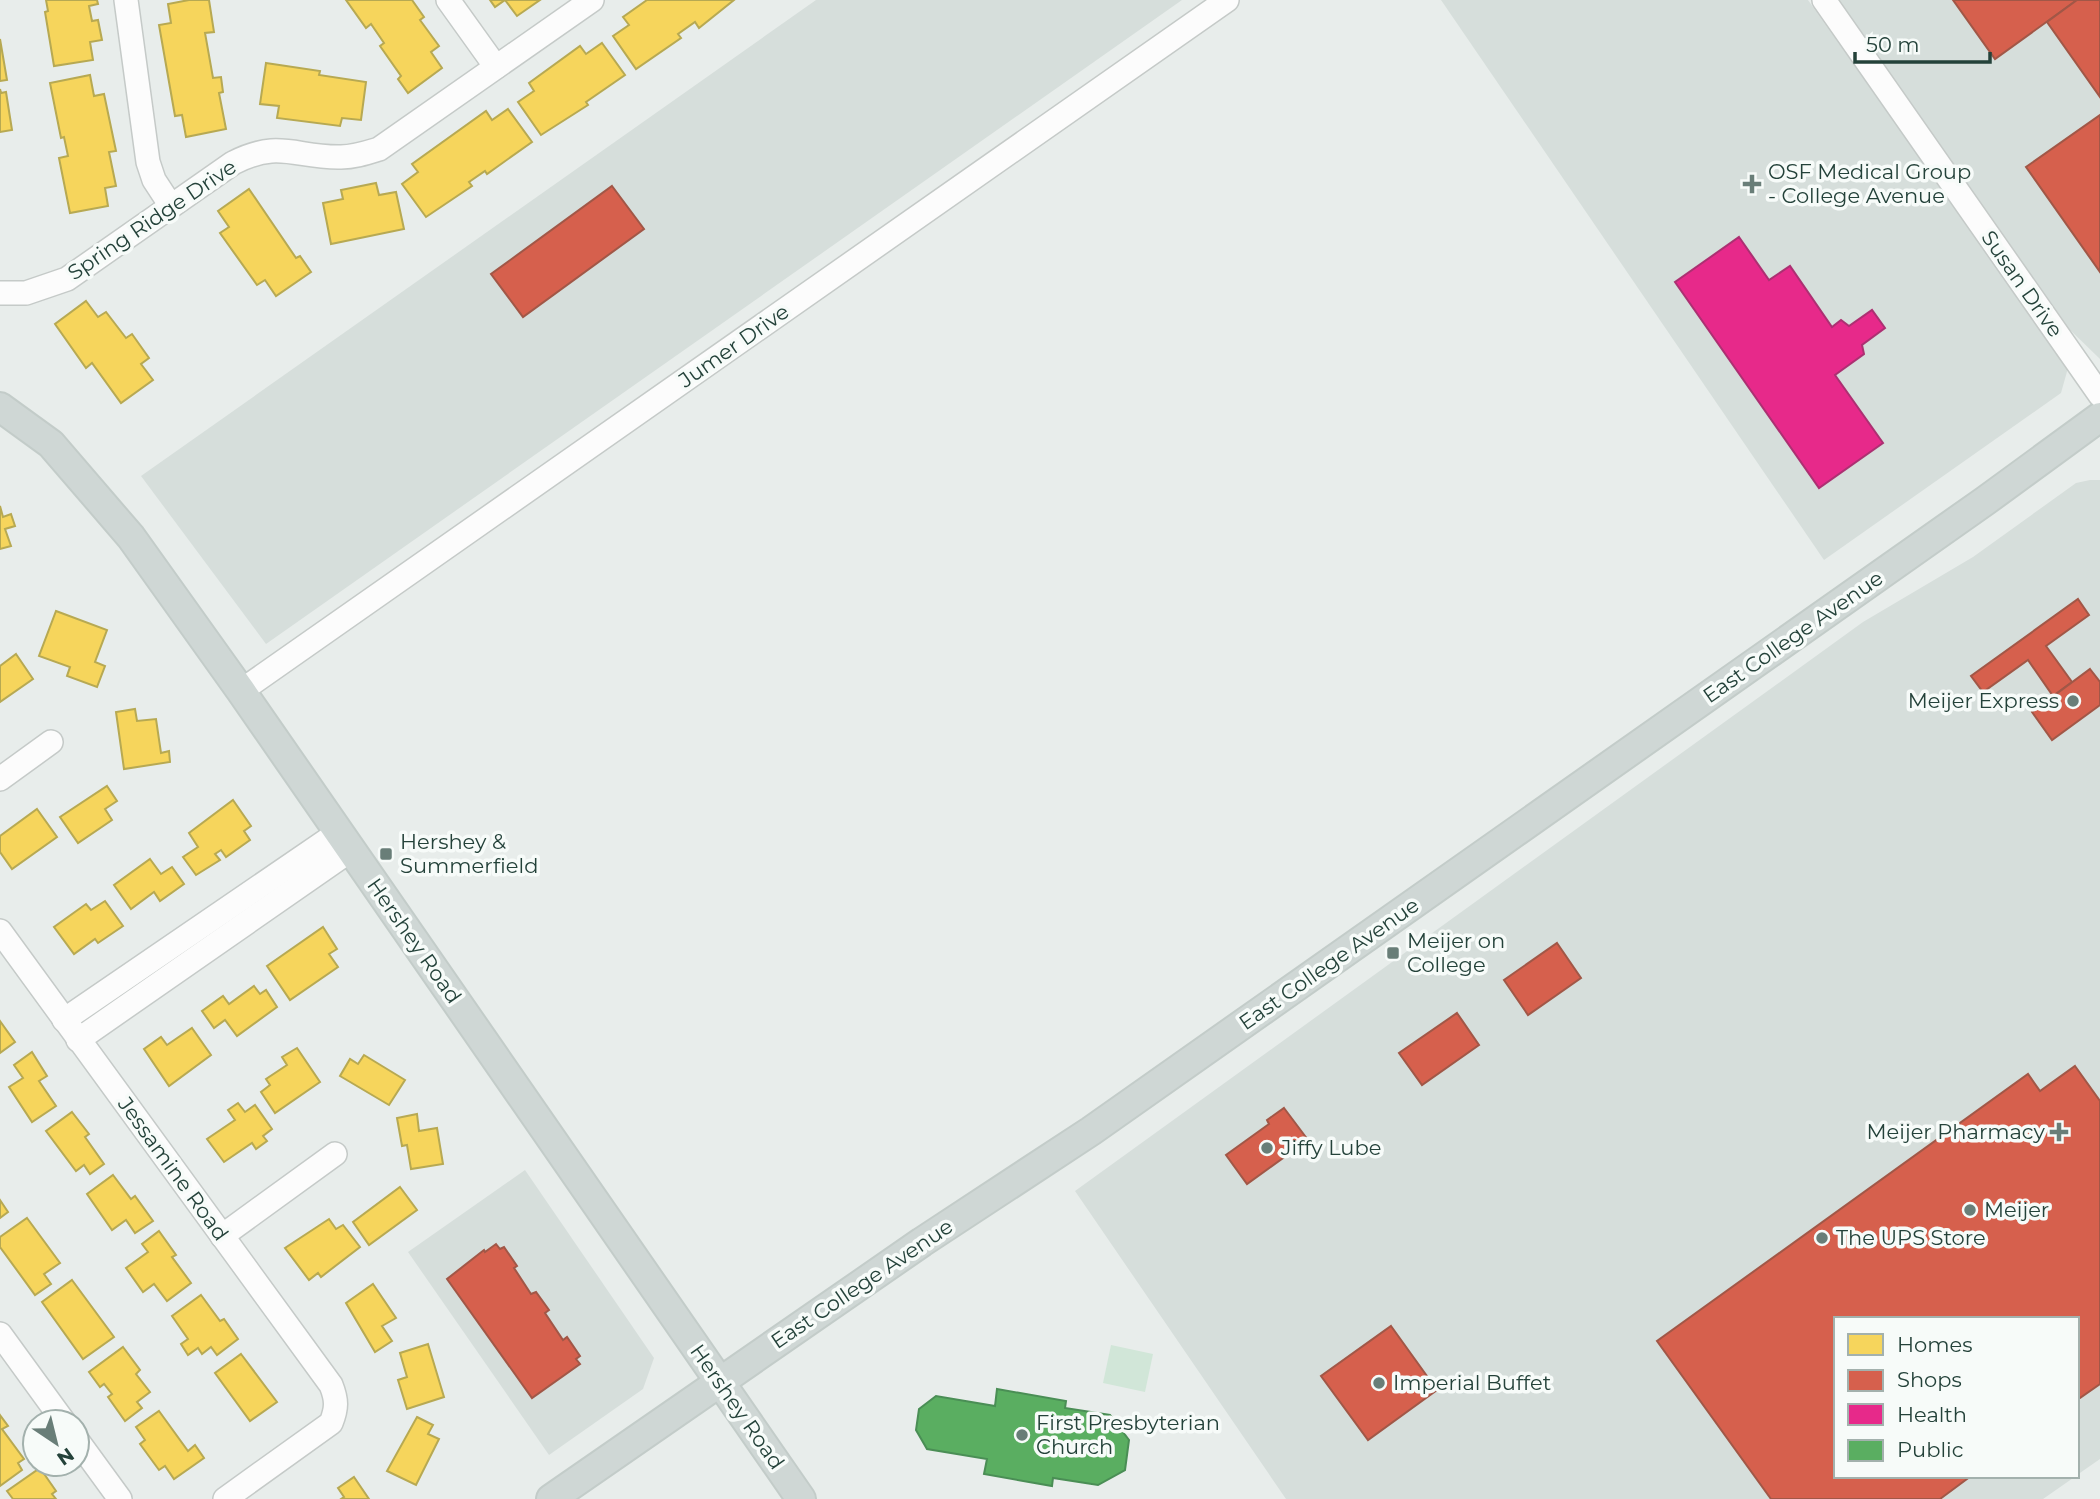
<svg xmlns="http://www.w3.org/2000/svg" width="2100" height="1499" viewBox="0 0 2100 1499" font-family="Montserrat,sans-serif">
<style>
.built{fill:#d6dedb}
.green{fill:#d1e6d8}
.homes{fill:#f6d55c;stroke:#b7a952;stroke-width:2}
.shops{fill:#d6604d;stroke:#a15747;stroke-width:2}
.health{fill:#e7298a;stroke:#ac3072;stroke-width:2}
.public{fill:#5aae61;stroke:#4a8e55;stroke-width:2}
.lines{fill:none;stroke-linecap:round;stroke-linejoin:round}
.minor-casing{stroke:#c5cac8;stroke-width:26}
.major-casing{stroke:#c3ccc9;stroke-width:32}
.minor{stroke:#fcfcfc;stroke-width:23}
.major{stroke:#cfd7d5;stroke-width:28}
.poi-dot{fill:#697e78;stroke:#f7fbf9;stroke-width:2.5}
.labels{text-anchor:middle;stroke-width:7;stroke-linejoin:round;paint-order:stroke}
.poi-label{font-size:21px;fill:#24423a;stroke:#f7fbf9;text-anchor:start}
.street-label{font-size:21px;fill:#24423a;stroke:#f7fbf9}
</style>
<rect width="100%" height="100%" fill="#e8edeb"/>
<g class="built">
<path d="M816 0H1182L266 644 141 476Z"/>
<path d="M1441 0H1808L2068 368 2061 393 1824 560Z"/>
<path d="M1838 0H2100V359L2064 324Z"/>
<path d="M2090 480H2100V1459L2077 1475V1319H1836V1476H2076L2043 1499H1286L1075 1191 1863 622 1973 557 2076 483Z"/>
<path d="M525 1170 654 1358 643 1389 549 1455 408 1252Z"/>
</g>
<path class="green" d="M1111 1345 1153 1354 1145 1392 1103 1383Z"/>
<g class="homes">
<path d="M46 0H97L98 4 89 6 92 21 98 20 102 40 90 42 93 60 54 66 45 12 48 11Z"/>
<path d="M189 0H209L214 32 205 33 213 78 221 77 223 92 219 93 226 129 186 137 182 115 175 116 159 25 171 23 168 4Z"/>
<path d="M346 0H412L424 17 420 20 439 46 431 52 442 68 408 93 398 79 401 76 380 46 384 43 371 24 366 28Z"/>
<path d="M490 0H505L495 7Z"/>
<path d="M505 0H540L517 16Z"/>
<path d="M647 0H734L699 28 695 22 678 34 681 38 636 69 613 36 629 25 623 17Z"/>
<path d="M0 39 7 80 0 81Z"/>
<path d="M602 43 625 75 586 102 588 105 541 135 518 102 534 91 529 83 580 46 586 54Z"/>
<path d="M266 63 320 71 319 75 366 82 361 120 342 118 340 126 277 118 279 106 260 104Z"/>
<path d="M90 75 94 96 104 94 116 151 109 152 116 186 105 188 108 206 70 213 59 158 68 156 64 137 61 138 50 83Z"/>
<path d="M0 89 1 93 6 92 12 130 0 132Z"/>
<path d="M508 109 532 142 487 174 485 171 469 182 472 186 426 217 402 184 418 172 412 164 486 111 492 120Z"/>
<path d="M376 183 379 195 396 192 404 229 331 244 323 203 343 199 341 190Z"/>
<path d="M249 189 296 258 300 256 311 272 276 296 265 280 257 285 220 233 229 227 218 211Z"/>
<path d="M86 301 98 317 106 312 126 338 132 334 149 358 141 364 153 380 121 403 92 363 86 368 55 324Z"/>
<path d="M0 506 3 517 11 514 15 526 5 529 11 546 0 549Z"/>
<path d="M56 611 107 630 95 662 105 666 97 687 67 676 70 667 39 656Z"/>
<path d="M16 654 33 679 0 702V666Z"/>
<path d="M135 709 137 721 156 719 161 753 169 751 170 762 124 769 116 712Z"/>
<path d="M107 786 117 801 105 809 112 820 78 843 60 817Z"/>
<path d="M233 800 251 826 244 831 250 840 226 857 221 850 215 854 220 860 196 875 183 857 198 847 189 833Z"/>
<path d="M37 809 57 837 12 869 0 852V836Z"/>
<path d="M150 859 161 874 172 867 184 884 160 901 154 892 131 909 114 885Z"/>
<path d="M105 901 123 926 98 943 95 939 74 954 54 927 86 904 91 910Z"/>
<path d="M323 927 337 949 329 954 338 967 290 1000 267 966Z"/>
<path d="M254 986 260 994 266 990 277 1007 237 1036 225 1020 214 1028 202 1011 223 996 229 1004Z"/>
<path d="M0 1021 15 1042 0 1053Z"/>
<path d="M192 1028 211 1055 169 1086 144 1049 161 1037 167 1045Z"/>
<path d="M297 1048 320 1082 275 1113 261 1092 270 1085 266 1079 287 1065 282 1057Z"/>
<path d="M32 1052 47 1076 39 1081 56 1106 32 1122 9 1087 23 1078 14 1065Z"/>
<path d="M364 1055 405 1080 389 1105 340 1076 350 1059 358 1064Z"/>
<path d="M238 1103 245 1112 255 1105 272 1129 263 1136 267 1141 256 1149 252 1143 224 1162 207 1139 235 1120 228 1110Z"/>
<path d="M72 1112 89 1134 85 1137 104 1164 90 1174 84 1165 76 1171 46 1131Z"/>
<path d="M417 1114 419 1131 437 1128 443 1164 411 1169 407 1145 402 1146 397 1118Z"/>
<path d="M113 1175 131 1199 135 1196 153 1221 135 1233 126 1220 112 1230 87 1194Z"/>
<path d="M400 1187 417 1210 369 1245 353 1222Z"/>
<path d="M0 1200 8 1212 0 1218Z"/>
<path d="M27 1218 60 1263 44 1274 51 1284 35 1295 0 1247V1237Z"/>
<path d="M329 1219 336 1229 343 1225 360 1247 321 1277 318 1273 309 1280 285 1248Z"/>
<path d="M159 1231 176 1255 172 1257 191 1283 167 1301 154 1284 143 1292 126 1268 148 1252 142 1244Z"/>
<path d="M72 1280 114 1337 83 1359 42 1302Z"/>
<path d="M373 1284 396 1318 382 1326 392 1341 375 1352 346 1303Z"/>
<path d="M201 1295 220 1321 224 1319 238 1339 217 1355 211 1347 202 1354 198 1348 188 1355 181 1344 188 1339 172 1316Z"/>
<path d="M428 1344 444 1397 407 1409 398 1380 407 1377 400 1353Z"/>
<path d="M123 1347 140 1370 136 1374 150 1392 137 1402 142 1408 125 1421 108 1397 112 1394 104 1384 100 1387 89 1372Z"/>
<path d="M241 1354 277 1402 250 1421 215 1373Z"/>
<path d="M159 1411 188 1451 195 1445 204 1458 174 1479 165 1466 159 1470 140 1444 145 1440 136 1427Z"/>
<path d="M0 1415 8 1426 2 1429 24 1459 18 1463 22 1470 0 1486Z"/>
<path d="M417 1417 433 1425 428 1434 439 1439 416 1485 387 1471Z"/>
<path d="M40 1468 56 1491 52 1494 56 1499H13L7 1491Z"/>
<path d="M354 1477 369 1499H341L344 1497 338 1488Z"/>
</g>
<g class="shops">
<path d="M1953 0H2077L1995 59Z"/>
<path d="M2077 0H2100V97L2047 22Z"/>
<path d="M2100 115V272L2026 167Z"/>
<path d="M612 186 644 229 523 317 491 274Z"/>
<path d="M2078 599 2089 615 2046 646 2072 682 2053 696 2028 660 1983 692 1971 676Z"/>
<path d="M2090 669 2100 682V705L2052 740 2032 712Z"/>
<path d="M1557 943 1581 978 1528 1015 1504 980Z"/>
<path d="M1457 1013 1479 1045 1422 1085 1399 1053Z"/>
<path d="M2075 1066 2100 1101V1384L2077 1400V1319H1836V1476H1971L1940 1499H1771L1657 1341 2028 1074 2040 1091Z"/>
<path d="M1284 1108 1308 1140 1247 1184 1226 1155 1269 1124 1267 1120Z"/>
<path d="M496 1244 500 1249 504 1247 517 1266 514 1268 531 1294 536 1292 549 1310 545 1313 563 1340 567 1337 580 1356 576 1359 580 1364 532 1398 447 1279 484 1250 485 1252Z"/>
<path d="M1391 1326 1437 1390 1368 1440 1321 1376Z"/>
</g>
<path class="health" d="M1739 237 1769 280 1790 266 1832 327 1841 320 1849 326 1872 310 1885 328 1862 345 1864 354 1835 375 1883 443 1819 488 1675 282Z"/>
<path class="public" d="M997 1389 1066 1401 1065 1408 1110 1415 1129 1440 1125 1470 1098 1485 1053 1478 1052 1486 984 1474 987 1459 927 1449 916 1430 919 1409 936 1396 995 1406Z"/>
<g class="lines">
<g class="minor-casing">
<g id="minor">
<path d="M126 0 148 162 154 180 171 206"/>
<path d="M448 0 496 67"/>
<path d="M1824 0 2100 395"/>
<path d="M0 293H26L67 279 233 163C280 139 295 158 341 157 354 157 366 153 379 149L592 0"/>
<path d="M241 691 1227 0"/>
<path d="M0 779 51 742"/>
<path d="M0 931 331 1385C337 1400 337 1408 331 1423L225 1499"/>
<path d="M64 1020 339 832"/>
<path d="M78 1040 351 850"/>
<path d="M222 1236 335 1154"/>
<path d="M0 1334 64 1422"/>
<path d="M77 1440 120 1499"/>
</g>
</g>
<g class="major-casing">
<g id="major">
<path d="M0 407 51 444 131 537 241 691 801 1499"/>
<path d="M551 1499 922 1242 1091 1131 1985 501 2100 417"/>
</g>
</g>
<use href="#minor" class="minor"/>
<use href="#major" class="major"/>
</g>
<g class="poi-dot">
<path d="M1748.5 173.5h7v7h7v7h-7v7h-7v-7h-7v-7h7z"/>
<circle cx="2073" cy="701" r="7"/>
<rect x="379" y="847" width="14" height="14" rx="3.5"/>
<rect x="1386" y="946" width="14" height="14" rx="3.5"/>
<path d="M2055.5 1121.5h7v7h7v7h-7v7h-7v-7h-7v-7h7z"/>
<circle cx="1267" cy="1148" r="7"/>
<circle cx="1970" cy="1210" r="7"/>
<circle cx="1822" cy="1238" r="7"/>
<circle cx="1379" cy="1383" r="7"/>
<circle cx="1022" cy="1435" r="7"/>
</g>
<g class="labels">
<g class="poi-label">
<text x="1768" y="179">OSF Medical Group<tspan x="1768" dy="24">- College Avenue</tspan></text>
<text x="2059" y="708" text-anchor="end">Meijer Express</text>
<text x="400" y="849">Hershey &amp;<tspan x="400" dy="24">Summerfield</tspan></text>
<text x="1407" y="948">Meijer on<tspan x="1407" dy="24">College</tspan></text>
<text x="2045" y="1139" text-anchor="end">Meijer Pharmacy</text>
<text x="1281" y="1155">Jiffy Lube</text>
<text x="1984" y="1217">Meijer</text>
<text x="1836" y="1245">The UPS Store</text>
<text x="1393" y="1390">Imperial Buffet</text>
<text x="1036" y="1430">First Presbyterian<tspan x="1036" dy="24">Church</tspan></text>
</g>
<g class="street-label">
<text transform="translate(152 220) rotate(-34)" y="7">Spring Ridge Drive</text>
<text transform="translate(2022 284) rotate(55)" y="7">Susan Drive</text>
<text transform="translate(734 346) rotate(-35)" y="7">Jumer Drive</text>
<text transform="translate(1793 637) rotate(-35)" y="7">East College Avenue</text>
<text transform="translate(414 941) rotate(55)" y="7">Hershey Road</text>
<text transform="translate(1329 964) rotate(-35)" y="7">East College Avenue</text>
<text transform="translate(173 1169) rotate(54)" y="7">Jessamine Road</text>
<text transform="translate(862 1284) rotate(-34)" y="7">East College Avenue</text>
<text transform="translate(737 1407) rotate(55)" y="7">Hershey Road</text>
</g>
</g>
<rect x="1834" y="1317" width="245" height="161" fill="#f7fbf9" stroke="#a3b1ad" stroke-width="2"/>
<rect x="1848" y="1334" width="35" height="21" fill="#f6d55c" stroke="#a3b1ad" stroke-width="2"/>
<text x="1897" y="1352" font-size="21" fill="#24423a">Homes</text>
<rect x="1848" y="1370" width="35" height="21" fill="#d6604d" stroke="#a3b1ad" stroke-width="2"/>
<text x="1897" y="1387" font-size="21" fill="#24423a">Shops</text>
<rect x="1848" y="1404" width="35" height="21" fill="#e7298a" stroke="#a3b1ad" stroke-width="2"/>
<text x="1897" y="1422" font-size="21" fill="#24423a">Health</text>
<rect x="1848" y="1440" width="35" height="21" fill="#5aae61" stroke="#a3b1ad" stroke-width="2"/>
<text x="1897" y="1457" font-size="21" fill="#24423a">Public</text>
<g transform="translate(56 1443) rotate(145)"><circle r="33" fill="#f7fbf9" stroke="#a3b1ad" stroke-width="2"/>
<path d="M0-5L12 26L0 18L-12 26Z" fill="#697e78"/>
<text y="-10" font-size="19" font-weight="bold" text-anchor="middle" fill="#24423a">N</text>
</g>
<path d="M1855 52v10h135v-10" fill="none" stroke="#24423a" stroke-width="3.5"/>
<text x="1866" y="52" font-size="21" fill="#24423a" stroke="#f7fbf9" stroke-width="5" paint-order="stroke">50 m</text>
</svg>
